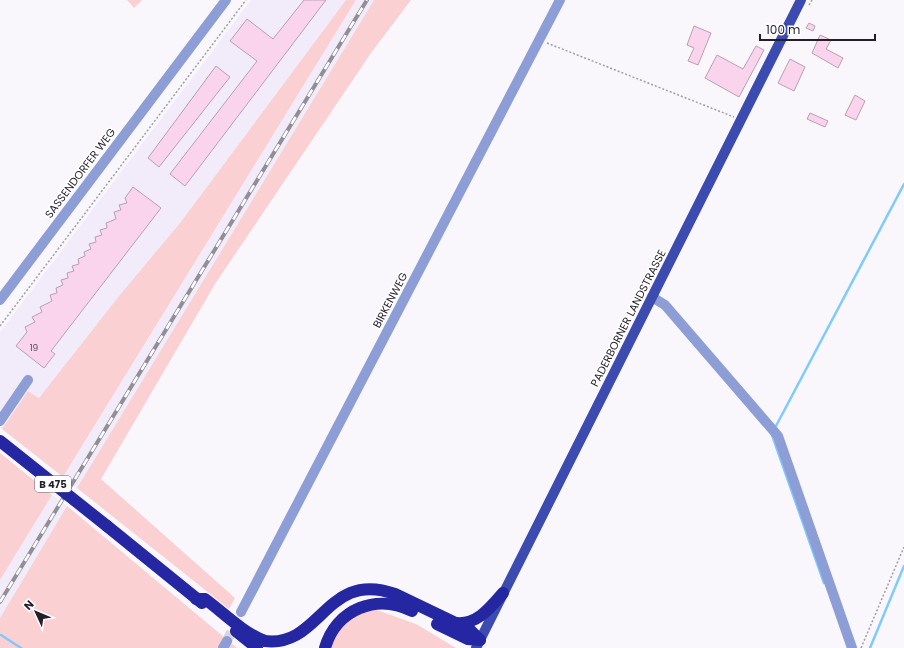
<svg xmlns="http://www.w3.org/2000/svg" width="904" height="648" viewBox="0 0 904 648" font-family="Poppins,sans-serif">
<style>
.built{fill:#f2ecfa}
.green{fill:#fad0d2}
.lines{fill:none;stroke-linecap:round;stroke-linejoin:round}
.stream{stroke:#7ecbfc;stroke-width:2.5}
.building{fill:#fad4ec;stroke:#ba9fb0}
.minor-tunnel{stroke:#d9d6dc;stroke-width:10;stroke-dasharray:10 5;stroke-linecap:butt}
.path{stroke:#a09da4;stroke-width:1.5;stroke-dasharray:2 2;stroke-linecap:butt}
.minor{stroke:#8d9dd5;stroke-width:10}
.major{stroke:#3c4bb0;stroke-width:10}
.highway{stroke:#2526a1;stroke-width:12}
.rail-casing{stroke:#928e96;stroke-width:4}
.rail{stroke:#fff;stroke-width:2.5;stroke-dasharray:8;stroke-linecap:butt}
.highway-bridge{stroke:#2526a1;stroke-width:12}
.labels{text-anchor:middle;stroke-width:3;stroke-linejoin:round;paint-order:stroke}
.number-label{font-size:9px;fill:#594c59}
.shield{fill:#fff;stroke:#656268;stroke-width:1}
.shield-label{font-size:10px;font-weight:bold;fill:#231e28}
.street-label{font-size:11px;fill:#231e28;stroke:#fff}
</style>
<rect width="100%" height="100%" fill="#f9f7fc"/>
<g class="built">
<path d="M251 0H346L180 223 119 296 39 398 28 391 2 429 0 427V332Z"/>
<path d="M356 0H374L77 488 63 478Z"/>
<path d="M52 495 67 506 0 618V580Z"/>
</g>
<g class="green">
<path d="M127 0H142L134 8Z"/>
<path d="M346 0H356L63 477 2 429 28 391 39 398 119 296 180 223Z"/>
<path d="M374 0H411L371 53 215 284 101 479 235 598 229 609 77 488Z"/>
<path d="M0 453 52 495 0 580Z"/>
<path d="M67 506 237 648H0V618Z"/>
<path d="M374 609 416 624 456 648H331C337 624 353 616 374 609Z"/>
</g>
<g class="lines">
<g class="stream">
<path d="M776 426 904 184"/>
<path d="M772 435 824 583"/>
<path d="M1 635 21 648"/>
<path d="M870 648 904 566"/>
</g>
</g>
<g class="building">
<path d="M304 0H326L185 186 170 174 257 61 230 41 247 19 273 39Z"/>
<path d="M809 23 815 26 813 31 806 28Z"/>
<path d="M694 26 711 33 698 65 688 61 694 48 687 45Z"/>
<path d="M820 35 831 40 826 49 843 58 838 68 812 53Z"/>
<path d="M756 46 764 50 739 97 705 78 717 55 743 69Z"/>
<path d="M790 59 805 67 794 91 778 83Z"/>
<path d="M216 66 230 77 159 167 148 158Z"/>
<path d="M855 95 865 101 856 120 845 115Z"/>
<path d="M810 113 828 121 825 127 807 119Z"/>
<path d="M133 187 161 208 51 351 55 354 44 368 16 346 27 332 25 327 35 322 32 317 42 312 40 307 52 301 50 295 57 293 56 288 63 285 61 280 68 278 67 273 74 271 72 266 79 264 78 259 85 256 84 252 91 249 89 244 96 242 95 237 102 235 100 230 107 228 106 223 116 219 114 212 121 210 119 205 127 203 125 198Z"/>
</g>
<g class="lines">
<path class="minor-tunnel" d="M227 641 241 612"/>
<g class="path">
<path d="M809 5 812 0"/>
<path d="M547 43 734 117"/>
<path d="M0 326 246 0"/>
<path d="M861 648 904 547"/>
</g>
<g class="minor">
<path d="M652 297 665 305 778 436 852 648"/>
<path d="M0 300 226 0"/>
<path d="M0 421 28 380"/>
<path d="M241 612 560 0"/>
<path d="M223 648 227 641"/>
</g>
<path class="major" d="M476 648 801 0"/>
<g class="highway">
<path d="M107 526 202 603"/>
<path d="M196 599H205C224 613 243 633 265 641 321 648 326 569 395 594L470 630 480 640"/>
<path d="M456 623C477 625 490 608 503 593"/>
<path d="M437 624 468 639 480 640"/>
<path d="M236 631 257 648"/>
<path d="M325 648C336 609 377 593 412 611"/>
</g>
<g class="rail-casing">
<path id="rail" d="M0 602 367 0"/>
</g>
<use href="#rail" class="rail"/>
<path class="highway-bridge" d="M0 441 107 526"/>
</g>
<g class="labels">
<g class="number-label">
<text x="34" y="351">19</text>
</g>
<rect class="shield" x="35" y="476" width="36" height="16" rx="3"/>
<g class="shield-label">
<text x="53" y="488">B 475</text>
</g>
<g class="street-label">
<text transform="translate(80 173) rotate(-53)" y="4">SASSENDORFER WEG</text>
<text transform="translate(390 300) rotate(-62)" y="4">BIRKENWEG</text>
<text transform="translate(628 318) rotate(-63)" y="4">PADERBORNER LANDSTRASSE</text>
</g>
</g>
<g transform="translate(36 612) rotate(314)" stroke="#ffffff" stroke-width="3" paint-order="stroke">
<path d="M0-3L7 15L0 10L-7 15Z" fill="#231e28"/>
<text y="-6" font-size="11" font-weight="bold" text-anchor="middle" fill="#231e28">N</text>
</g>
<path d="M760 34v6h115v-6" fill="none" stroke="#231e28" stroke-width="2"/>
<text x="766" y="34" font-size="12" fill="#231e28" stroke="#ffffff" stroke-width="3" paint-order="stroke">100 m</text>
</svg>
